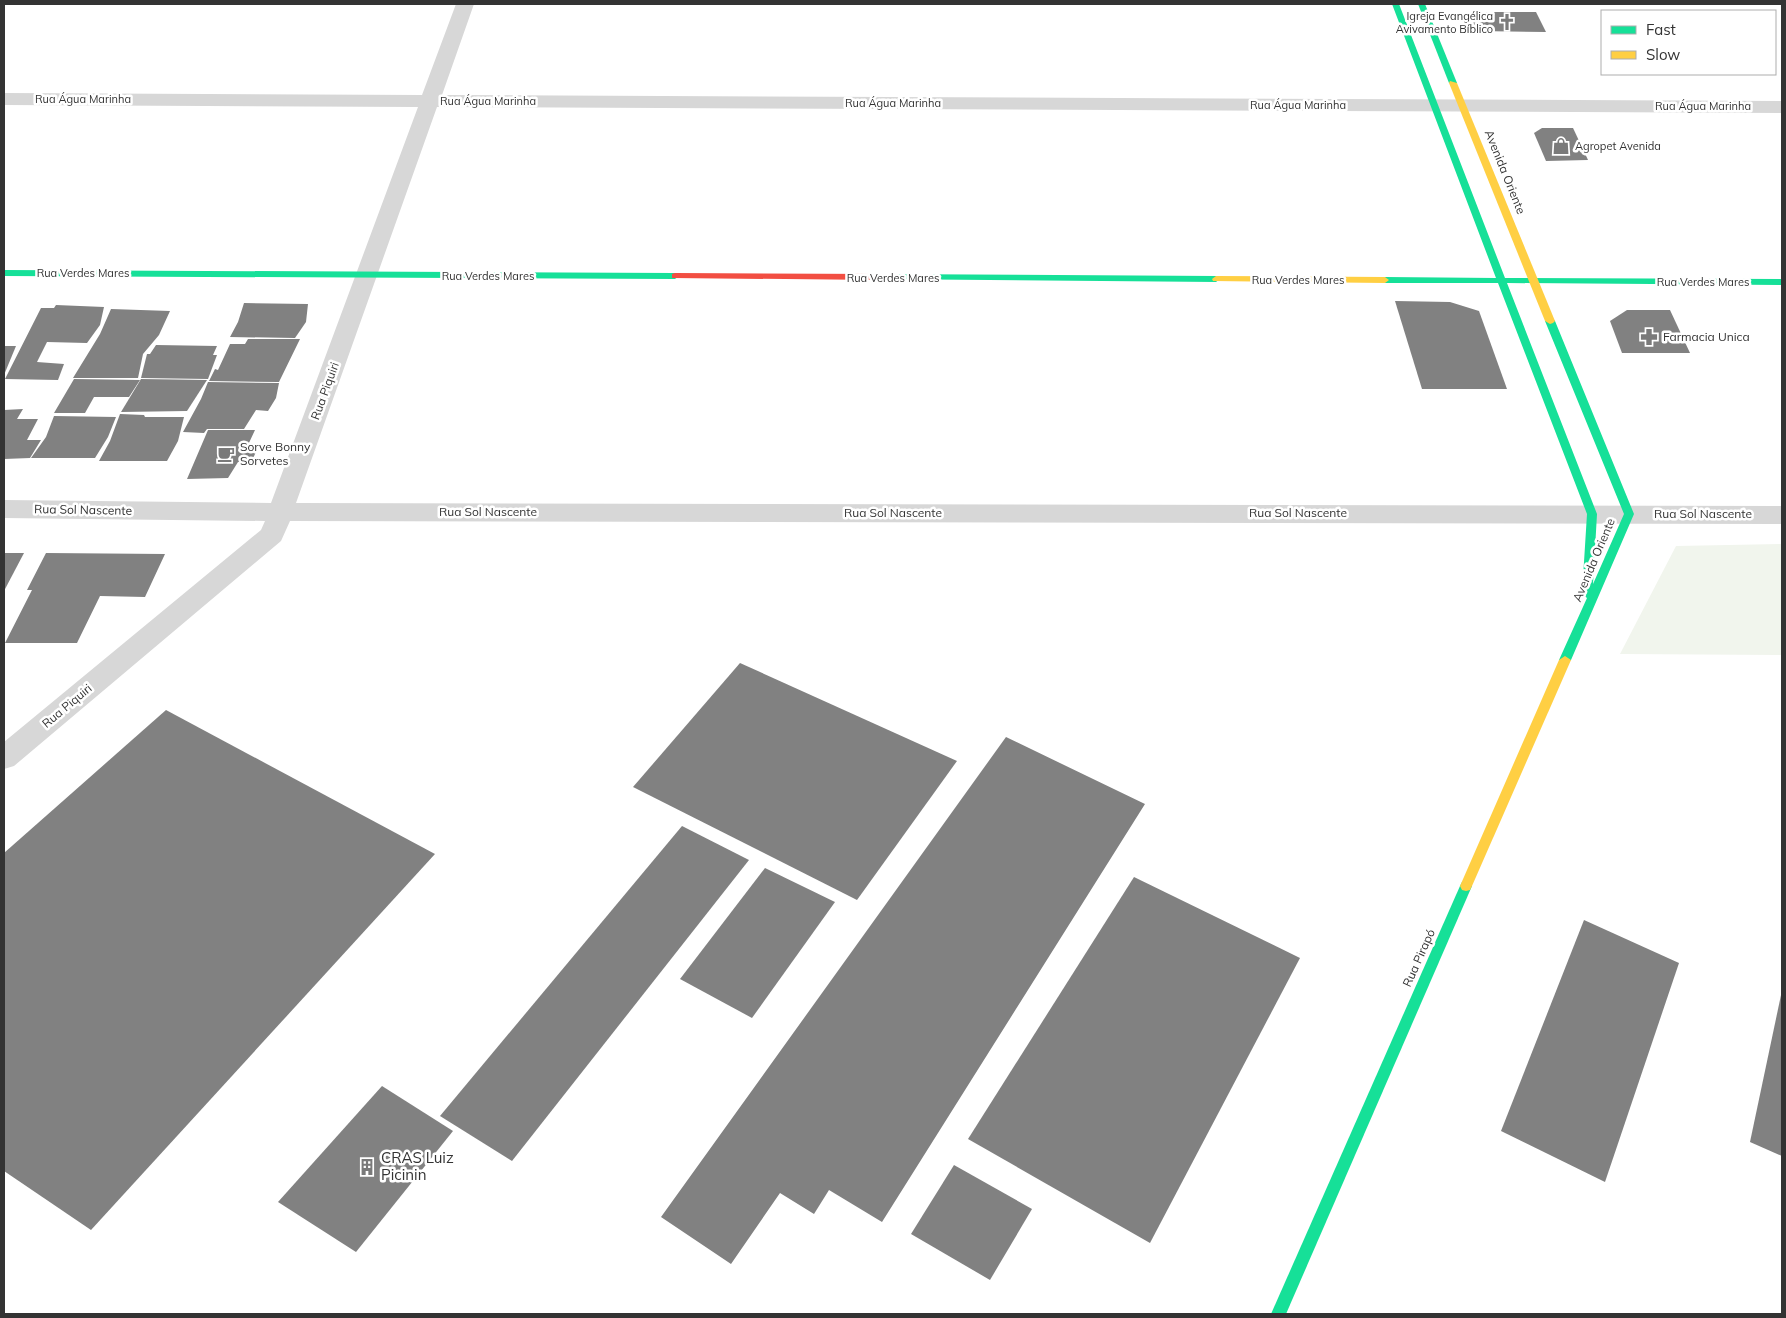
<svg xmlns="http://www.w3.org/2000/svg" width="1786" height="1318" viewBox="0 0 1786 1318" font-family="Mulish,sans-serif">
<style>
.green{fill:#f1f5ed}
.building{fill:#818181}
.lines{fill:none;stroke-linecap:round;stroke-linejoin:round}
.street{fill:#d7d7d7;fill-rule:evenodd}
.fast{fill:#16e098;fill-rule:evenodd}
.slow{fill:#ffcf43;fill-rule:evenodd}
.jam{fill:#f24e42;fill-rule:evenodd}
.labels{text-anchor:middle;stroke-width:5;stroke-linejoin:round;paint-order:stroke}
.far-poi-label{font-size:11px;fill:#333;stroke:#fff;text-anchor:end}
.far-street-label{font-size:11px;fill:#333;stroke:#fff}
.street-label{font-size:12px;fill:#333;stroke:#fff}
.poi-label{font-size:12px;fill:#333;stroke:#fff;text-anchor:start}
.near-poi-label{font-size:15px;fill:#333;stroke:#fff;text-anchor:start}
</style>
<rect width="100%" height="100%" fill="#fff"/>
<path class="green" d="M1782 544V655L1620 654 1676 546Z"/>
<g class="building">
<path d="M1468 12H1536L1546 32 1477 31Z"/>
<path d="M1542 128H1573L1588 160 1546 161 1534 133Z"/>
<path d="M1395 301 1450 302 1479 311 1507 389H1422Z"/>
<path d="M244 303 308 304 306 322 295 338 230 337 238 322Z"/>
<path d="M56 305 104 307 100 325 87 343 47 342 37 362 64 364 58 380 5 379 41 308H54Z"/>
<path d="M111 309 170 311 159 335 143 354 138 378H73L100 334Z"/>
<path d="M1627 310H1670L1690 353H1622L1610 321Z"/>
<path d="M248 339H300L279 382 209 381 215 369 218 370 230 344H245Z"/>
<path d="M156 345 217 346 213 355H217L208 379 141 378 147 354H150Z"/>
<path d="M4 346H16L4 375Z"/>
<path d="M74 379 140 380 129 397H94L85 413H54Z"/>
<path d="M141 379 207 380 187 411 121 412Z"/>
<path d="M208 382 279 383 276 398 268 411 256 410 244 429H207L204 433 183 432 201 399Z"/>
<path d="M23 409 17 419H38L27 440H41L30 458 4 459V410Z"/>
<path d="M120 414 144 415 145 417H184L178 441 167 461H99L110 441Z"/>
<path d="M54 416 116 417 108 437 95 458H31L46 437Z"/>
<path d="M208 430H255L248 445H259L251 463 238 462 228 478 187 479Z"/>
<path d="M4 553H24L4 591Z"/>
<path d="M46 553 165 554 145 597 100 596 77 643H5L32 590H27Z"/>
<path d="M740 663 957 761 857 900 633 787Z"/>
<path d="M166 710 435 854 91 1230 4 1171V853Z"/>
<path d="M1006 737 1145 804 882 1222 829 1190 814 1214 780 1193 731 1264 661 1217Z"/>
<path d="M682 826 749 860 512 1161 440 1116Z"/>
<path d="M765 868 835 902 752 1018 680 979Z"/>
<path d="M1134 877 1300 958 1150 1243 968 1139Z"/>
<path d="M1584 920 1679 963 1605 1182 1501 1131Z"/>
<path d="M1781 995H1782V1156L1750 1142Z"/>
<path d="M382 1086 453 1131 356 1252 278 1202Z"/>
<path d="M954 1165 1032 1209 990 1280 911 1234Z"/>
</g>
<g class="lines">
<path class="street" d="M456 4H474L442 95 1782 101V113L437 107 296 503 1782 506V524L290 521 281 541 14 766 4 769V742L261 530 265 521 4 518V500L271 503 418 107 4 105V93L422 95Z"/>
<g class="fast">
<path d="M1392 4H1399L1505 278 1782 279V285L1507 283 1597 514 1593 584 1624 514 1545 321 1547 319H1553L1555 321 1634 514 1571 660 1565 664 1559 660 1587 598 1582 594 1587 514 1498 283H1385L1381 280 1385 277 1496 278Z"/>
<path d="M1418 4H1425L1457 83 1456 85 1449 83Z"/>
<path d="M4 270 675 273 679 276 675 279 4 276Z"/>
<path d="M878 274 1216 276 1220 279 1216 282 875 279V275Z"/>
<path d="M1466 881 1470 882 1472 886 1286 1314H1271L1460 886 1462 882Z"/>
</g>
<g class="slow">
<path d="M1450 81 1457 83 1555 321 1553 323 1550 324 1545 321 1449 83Z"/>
<path d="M1216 276 1385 277 1389 280 1385 283 1213 281 1212 279Z"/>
<path d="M1565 656 1571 660 1472 886 1470 890 1466 891 1462 890 1460 886 1559 660Z"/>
</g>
<path class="jam" d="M675 273 878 274 882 277 878 280 672 278V274Z"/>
</g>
<defs>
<g id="church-bare" transform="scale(1.35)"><path d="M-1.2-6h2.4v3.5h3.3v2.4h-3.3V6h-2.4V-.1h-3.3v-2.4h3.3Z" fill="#7a7a7a" stroke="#fff" stroke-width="2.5" paint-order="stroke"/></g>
<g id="shop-bare" transform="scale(1.35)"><path d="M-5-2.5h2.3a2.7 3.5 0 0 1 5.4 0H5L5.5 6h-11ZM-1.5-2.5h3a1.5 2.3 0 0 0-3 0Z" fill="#7a7a7a" stroke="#fff" stroke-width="2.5" paint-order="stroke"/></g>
<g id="pharmacy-bare" transform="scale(1.35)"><path d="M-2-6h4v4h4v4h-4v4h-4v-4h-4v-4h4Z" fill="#7a7a7a" stroke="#fff" stroke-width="2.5" paint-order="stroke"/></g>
<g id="cafe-bare" transform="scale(1.35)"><path d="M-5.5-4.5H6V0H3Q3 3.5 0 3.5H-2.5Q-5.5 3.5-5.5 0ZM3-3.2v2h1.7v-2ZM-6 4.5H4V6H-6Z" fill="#7a7a7a" stroke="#fff" stroke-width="2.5" paint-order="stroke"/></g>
<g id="building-bare" transform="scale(1.35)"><path d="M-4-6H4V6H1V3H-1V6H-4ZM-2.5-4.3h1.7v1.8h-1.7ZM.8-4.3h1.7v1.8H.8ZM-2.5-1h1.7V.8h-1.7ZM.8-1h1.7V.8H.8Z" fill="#7a7a7a" stroke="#fff" stroke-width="2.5" paint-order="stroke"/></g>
</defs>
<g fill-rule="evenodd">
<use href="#church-bare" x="1507" y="22"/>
<use href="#shop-bare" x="1561" y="146"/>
<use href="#pharmacy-bare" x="1649" y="337"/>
<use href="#cafe-bare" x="226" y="454"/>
<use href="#building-bare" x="367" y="1167"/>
</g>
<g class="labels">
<g class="far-poi-label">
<text x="1493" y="20">Igreja Evangélica<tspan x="1493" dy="13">Avivamento Bíblico</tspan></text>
<text x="1575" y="150" text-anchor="start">Agropet Avenida</text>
</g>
<g class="far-street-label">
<text x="83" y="103">Rua Água Marinha</text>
<text x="488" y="105">Rua Água Marinha</text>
<text x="893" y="107">Rua Água Marinha</text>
<text x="1298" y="109">Rua Água Marinha</text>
<text x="1703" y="110">Rua Água Marinha</text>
<text x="83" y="277">Rua Verdes Mares</text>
<text x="488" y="280">Rua Verdes Mares</text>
<text x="893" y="282">Rua Verdes Mares</text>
<text x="1298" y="284">Rua Verdes Mares</text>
<text x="1703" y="286">Rua Verdes Mares</text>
</g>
<g class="street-label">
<text transform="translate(1505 172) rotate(68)" y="4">Avenida Oriente</text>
<text transform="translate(325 391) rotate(-70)" y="4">Rua Piquiri</text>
<text transform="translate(83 510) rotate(1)" y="4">Rua Sol Nascente</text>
<text x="488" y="516">Rua Sol Nascente</text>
<text x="893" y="517">Rua Sol Nascente</text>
<text x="1298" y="517">Rua Sol Nascente</text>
<text x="1703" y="518">Rua Sol Nascente</text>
<text transform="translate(1594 560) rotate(-67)" y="4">Avenida Oriente</text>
<text transform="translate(67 706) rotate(-40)" y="4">Rua Piquiri</text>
<text transform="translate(1419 958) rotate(-66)" y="4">Rua Pirapó</text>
</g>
<g class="poi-label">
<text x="1663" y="341">Farmacia Unica</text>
<text x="240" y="451">Sorve Bonny<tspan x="240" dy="14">Sorvetes</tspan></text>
</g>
<g class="near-poi-label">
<text x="381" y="1163">CRAS Luiz<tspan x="381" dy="17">Picinin</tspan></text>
</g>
</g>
<rect width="1786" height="1318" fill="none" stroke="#333333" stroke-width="10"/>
<rect x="1601" y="10" width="175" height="65" fill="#ffffff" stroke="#adadad"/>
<rect x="1611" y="26" width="25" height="8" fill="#16e098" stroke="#adadad"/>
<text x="1646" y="35" font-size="15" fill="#333333">Fast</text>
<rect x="1611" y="51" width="25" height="8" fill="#ffcf43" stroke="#adadad"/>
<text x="1646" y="60" font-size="15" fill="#333333">Slow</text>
</svg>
